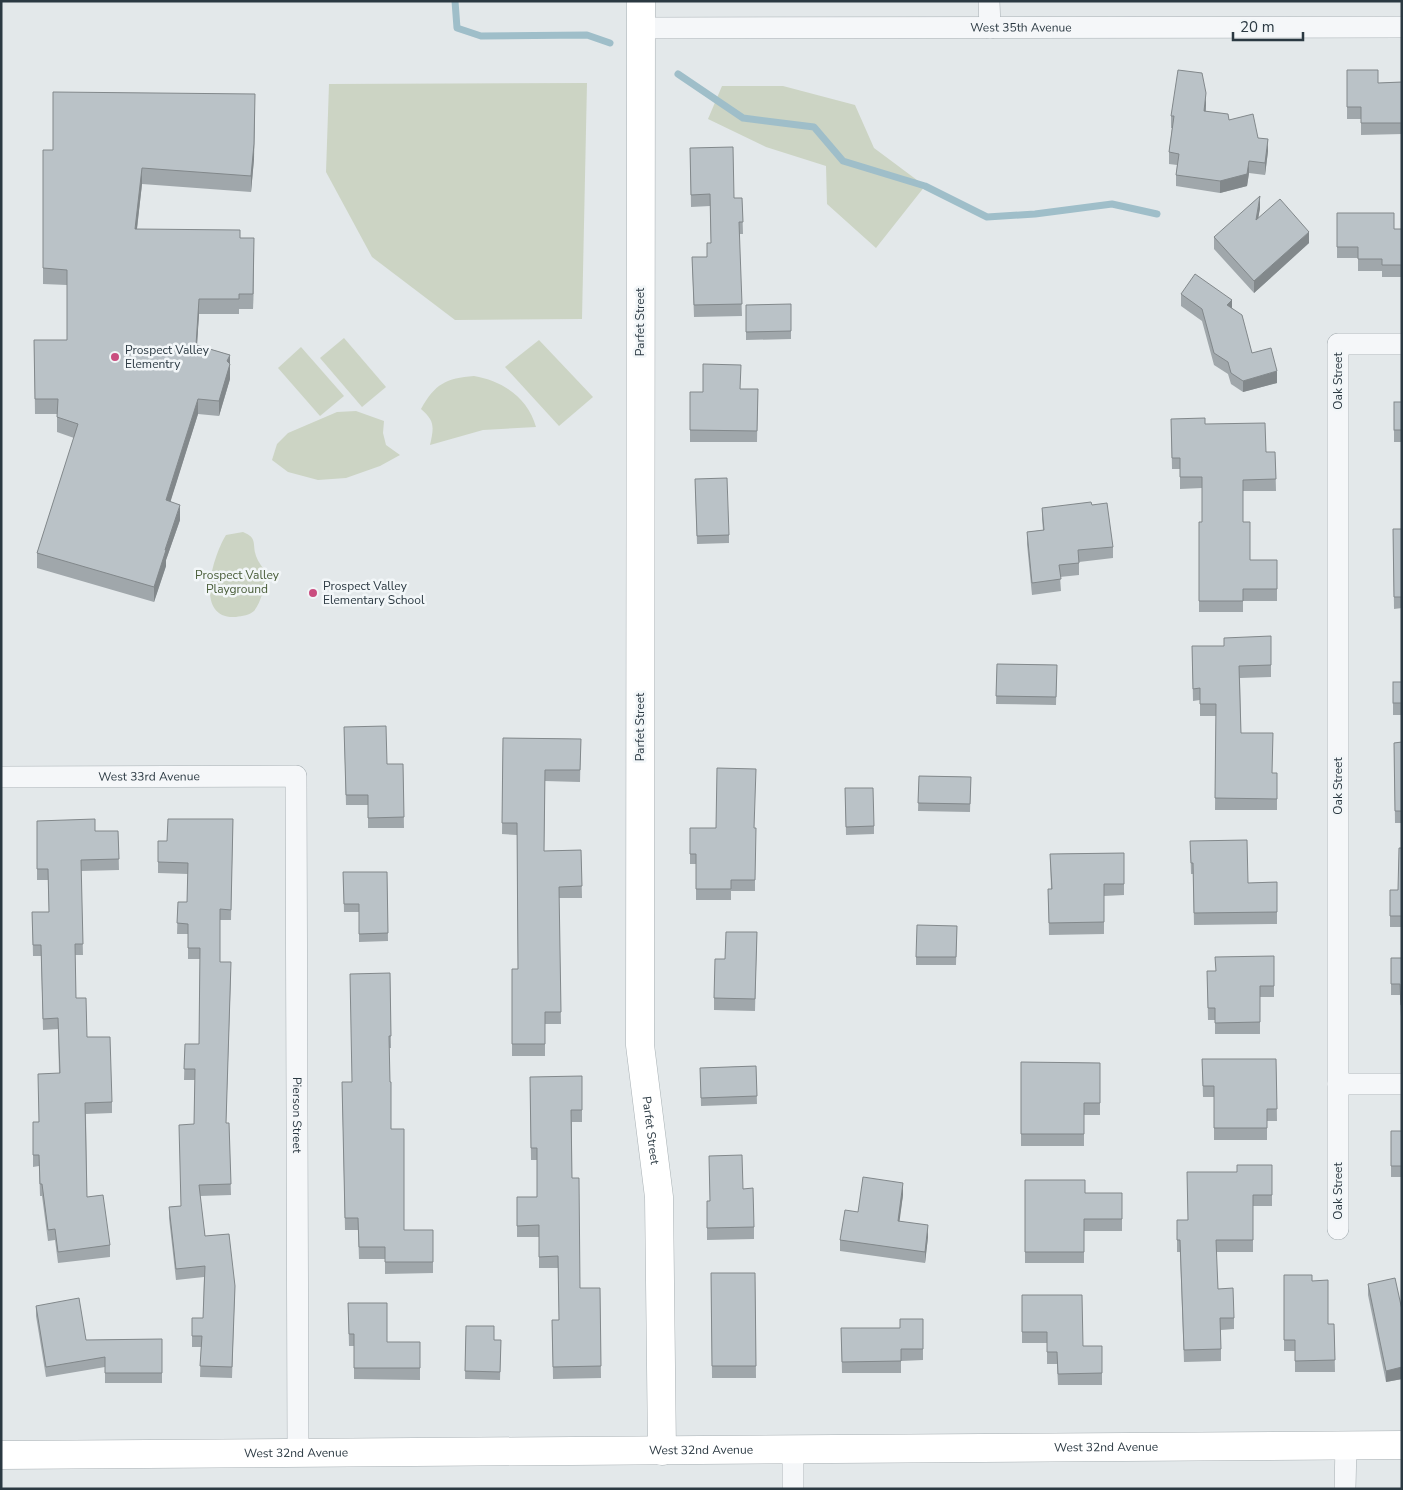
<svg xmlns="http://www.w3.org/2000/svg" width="1403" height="1490" viewBox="0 0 1403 1490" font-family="'Nunito Sans',sans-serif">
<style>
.green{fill:#ccd4c4}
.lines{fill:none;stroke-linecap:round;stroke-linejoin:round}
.stream{stroke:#9fbec9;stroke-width:7}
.street-casing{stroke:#a8b0b4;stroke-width:22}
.secondary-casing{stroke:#a8b0b4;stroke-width:29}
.street{stroke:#f5f7f9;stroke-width:21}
.secondary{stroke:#fff;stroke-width:28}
.wall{fill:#a0a7ab}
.shaded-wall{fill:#82888b}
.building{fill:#bac2c7;stroke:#82888b}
.poi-dot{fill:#ca4d7f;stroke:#f2f6f8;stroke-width:2}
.labels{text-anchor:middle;stroke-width:5;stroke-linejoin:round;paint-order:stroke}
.street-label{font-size:12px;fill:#2b3942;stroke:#f2f6f8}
.poi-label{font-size:12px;fill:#2b3942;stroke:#f2f6f8;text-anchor:start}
.park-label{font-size:12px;fill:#495d39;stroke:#f2f6f8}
</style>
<rect width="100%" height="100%" fill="#e3e8ea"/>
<g class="green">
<path d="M587 83 582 319 455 320 372 257 326 172 329 84Z"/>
<path d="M722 86H783L855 105 874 148 925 186 876 248 827 204 826 166 766 147 708 119Z"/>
<path d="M344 338 386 387 362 407 320 358Z"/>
<path d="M539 340 593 397 559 426 505 367Z"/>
<path d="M301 347 344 396 320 416 278 368Z"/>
<path d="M474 376C503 381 528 398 536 427L483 430 430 445C434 427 435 421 421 409 435 384 446 378 474 376Z"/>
<path d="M356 411 384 421 383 433 386 445 400 455 380 466 346 478 318 480 288 472 272 460 277 444 288 433 337 412Z"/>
<path d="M243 532C258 538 252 544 256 556 258 562 263 568 267 574 264 586 262 601 254 611 250 615 242 616 236 617 193 620 213 556 226 535Z"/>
</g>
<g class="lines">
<g class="stream">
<path d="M455 1 457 28 481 36 587 35 610 43"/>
<path d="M678 74 743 118 814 127 843 161 925 186 987 217 1035 214 1112 204 1157 214"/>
</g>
<g class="street-casing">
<g id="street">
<path d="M989 1 990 28"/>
<path id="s1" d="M641 28 1402 27"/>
<path id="s2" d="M1 777 296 776 298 1453"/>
<path d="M1338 1084H1402"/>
<path d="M1338 1229V344H1402"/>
<path d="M793 1450V1489"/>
<path d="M1345 1489 1346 1445"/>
</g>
</g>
<g class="secondary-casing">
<g id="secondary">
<path id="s3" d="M641 1 640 1045 659 1197 662 1451"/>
<path id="s4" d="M1 1455 1402 1445"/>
</g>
</g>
<use href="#street" class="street"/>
<use href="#secondary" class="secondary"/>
</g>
<g class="wall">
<path d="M1347 70 1378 83 1402 82V134L1361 135V119H1347Z"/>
<path d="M1206 105V111L1229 120 1258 138 1268 151 1265 175 1249 173 1247 186 1220 193 1176 186V175L1177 165 1169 164V152L1172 128H1171V116Z"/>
<path d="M690 148 734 198H742L743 234H739L742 316 694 317 692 257H707V243H711L710 206 691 207Z"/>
<path d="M43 150 254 159 251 192 142 184 137 229 240 238 254 253 253 309H239V314H199L197 345 230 355V379L219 416 198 414 170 502 180 520 166 560V566L154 602 37 568V553L74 438 57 432V414H35L34 340H67V285L43 284Z"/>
<path d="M1260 208 1258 218 1309 243 1254 293 1214 249V237Z"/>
<path d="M1337 213 1394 229H1402V277H1382V271H1358V258H1337Z"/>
<path d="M1181 294 1232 308 1252 353 1277 383 1243 392 1231 384 1228 374 1214 365 1202 321 1181 306Z"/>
<path d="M746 305 791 331V339L746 340Z"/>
<path d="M740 389H758L757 442H690V392H703Z"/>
<rect x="1394" y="402" width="8" height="40"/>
<path d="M1171 419 1205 424 1266 452H1275L1276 491H1243V522L1250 560H1277V601H1243V612H1199V522H1202V488L1180 489V469H1172Z"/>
<path d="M695 479 729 535V543L697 544Z"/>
<path d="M1092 505 1113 547V558L1079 562V575L1060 577 1061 591 1032 595 1027 544V532L1043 530 1042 519V508Z"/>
<path d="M1393 529H1402V608L1394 609Z"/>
<path d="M1271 636V677L1240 678 1241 733 1272 773H1277V810H1215L1216 716H1200V700L1193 701 1192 646H1224Z"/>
<path d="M997 664 1057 665 1056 705 996 704Z"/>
<rect x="1393" y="682" width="9" height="33"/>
<path d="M344 727 387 764H403L404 828H368V805H346Z"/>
<path d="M503 738 581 739 580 782 545 781 544 851 581 850 582 898H559L561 1024H545V1056H512V969H518L517 835 502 834Z"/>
<path d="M1402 742V823H1395L1394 743Z"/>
<path d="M919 776 971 777 970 812 918 811Z"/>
<path d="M845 788 874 826V834L846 835Z"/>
<path d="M233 819 231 920H220V962L231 973 226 1123H229L231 1195 200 1196 205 1236 235 1286 232 1378 200 1377 201 1347H192V1318H203L204 1277 176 1280 169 1218V1207L181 1206 194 1124 195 1080H184L185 1044H199L200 959H188V934H177L178 902H187L188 874 158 873V841H167Z"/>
<path d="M37 821 95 831H118L119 870 81 871 83 955H75L76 998 87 1037 112 1102V1113L86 1114 87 1197 110 1245V1257L58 1263 55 1240 48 1241 42 1196H40L39 1166 33 1167V1122H39L59 1073 58 1029 43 1030 41 956H33L32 912H49L48 880H37Z"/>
<path d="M690 828H755V891H731V900H696V864H690Z"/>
<path d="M1190 841 1248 883 1277 882V924L1194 925 1193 874H1191Z"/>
<path d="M1402 848V927H1390V890H1398Z"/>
<path d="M1124 853V895L1104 896V934L1049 935 1048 889H1051L1050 854Z"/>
<path d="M343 872H387L388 941 359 942V912H344Z"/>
<path d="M957 926 956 965H916V957Z"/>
<path d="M757 932 755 1011 714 1010V998L725 959Z"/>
<path d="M1274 956V997H1260V1034H1215V1020H1208L1207 971H1215Z"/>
<path d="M1391 958H1402V1017H1401L1400 995H1391Z"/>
<path d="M390 973 391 1048H389L391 1129 404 1230H433V1273L385 1274V1259H359L358 1230H345L342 1082H352Z"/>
<path d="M1202 1059H1276L1277 1121H1267V1140H1214V1097H1203Z"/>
<path d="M1021 1062 1100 1063V1115H1084V1146H1021Z"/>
<path d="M756 1066 757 1104 701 1106 700 1068Z"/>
<path d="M582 1076V1122H572V1178L580 1288H600L601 1378 553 1379 552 1320H559L558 1268H539V1237H517V1197H537V1160H531L530 1089Z"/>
<path d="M1402 1121V1177H1391V1131H1402Z"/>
<path d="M1272 1165V1206H1253V1252H1216L1218 1289 1234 1318V1329L1221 1330V1361L1184 1362 1180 1252H1177V1220H1188L1237 1172Z"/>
<path d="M1025 1180 1085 1193H1122V1231H1084V1263H1025Z"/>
<path d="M743 1189 754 1227V1239L707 1240V1201H710Z"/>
<path d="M903 1195 899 1221 928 1237 925 1263 840 1251V1240L858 1212Z"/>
<path d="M711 1273H755L756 1378H712Z"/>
<path d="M1284 1275 1328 1324H1334L1335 1372H1295V1351H1284Z"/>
<path d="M1368 1284 1402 1310V1379L1386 1382 1368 1295Z"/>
<path d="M1022 1295 1083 1346H1102V1385H1058L1057 1364H1047V1343H1022Z"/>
<path d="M348 1303 387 1342H420V1380L354 1379V1346H349Z"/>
<path d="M36 1306 86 1340 162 1339V1383H105V1367L46 1377 36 1316Z"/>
<path d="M923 1319V1360L901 1361V1373H842L841 1328H900Z"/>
<path d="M466 1326 494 1340H501L500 1380 465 1379Z"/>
</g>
<g class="shaded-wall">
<path d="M1206 93V105L1204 123V111Z"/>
<path d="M255 109 254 159 251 192V176Z"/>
<path d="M1268 139V151L1265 175V163Z"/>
<path d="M1249 161V173L1247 186 1220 193V181Z"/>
<path d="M142 168V184L135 245V229Z"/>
<path d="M1260 196V208L1256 232V220Z"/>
<path d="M1309 232V243L1254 293V281Z"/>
<path d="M254 238V253L253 309V294Z"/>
<path d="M199 299V314L196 360V345Z"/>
<path d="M1232 300V312L1227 305Z"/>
<path d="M230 355V379L219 416V401L227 361Z"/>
<path d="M1277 371V383L1243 392V381Z"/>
<path d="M198 399V414L166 516V500Z"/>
<path d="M180 505V520L166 560V566L154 602V587L165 550Z"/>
<path d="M903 1183V1195L898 1233V1221Z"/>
<path d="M928 1225V1237L925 1263V1252Z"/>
<path d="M1402 1367V1379L1386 1382V1371Z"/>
</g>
<g class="building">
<path d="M1178 70 1202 73 1206 93 1204 111 1228 114 1229 120 1253 114 1258 138 1268 139 1265 163 1249 161 1247 174 1220 181 1176 175 1179 154 1169 152 1174 116H1171Z"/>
<path d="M1347 70H1378V83L1402 82V123H1361V107H1347Z"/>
<path d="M53 92 255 94 254 144 251 176 142 168 135 229 240 230V238H254L253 294H239V299H199L196 345 230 355 227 361 230 364 219 401 198 399 166 500 180 505 165 550H166L154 587 37 553 78 424 57 417 58 399H35L34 340H67V270L43 268V150H53Z"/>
<path d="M733 147 734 198H742L743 222H739L742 304 694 305 692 257H707V243H711L710 194 691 195 690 148Z"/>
<path d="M1260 196 1256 220 1280 199 1309 232 1254 281 1214 237Z"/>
<path d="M1337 213H1394V229H1402V265H1382V259H1358V247H1337Z"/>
<path d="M1195 274 1232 300 1227 305 1242 315 1252 353 1271 348 1277 371 1243 381 1231 373 1228 362 1214 353 1202 309 1181 294Z"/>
<path d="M791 304V331L746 332V305Z"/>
<path d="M703 364 741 365 740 389H758L757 431 690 430V392H703Z"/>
<rect x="1394" y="402" width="8" height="28"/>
<path d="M1205 418V424L1265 423 1266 452H1275L1276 479 1243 480V522H1250V560H1277V589H1243V601H1199V522H1202V477H1180V458H1172L1171 419Z"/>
<path d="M727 478 729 535 697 536 695 479Z"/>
<path d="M1091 502 1092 505 1107 503 1113 547 1078 550 1079 563 1059 565 1061 579 1032 583 1027 532 1044 530 1042 508Z"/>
<path d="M1393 529H1402V597H1394Z"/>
<path d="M1271 636V665L1239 666 1241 733H1273L1272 773H1277V799L1215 798 1216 704H1200V688L1193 689 1192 646H1224V638Z"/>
<path d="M997 664 1057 665 1056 697 996 696Z"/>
<rect x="1393" y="682" width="9" height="21"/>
<path d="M386 726 387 764H403L404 817 368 818V795H346L344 727Z"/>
<path d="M503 738 581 739 580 770H545L544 851 581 850 582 886 559 887 561 1012H545V1044H512V969H518L517 823H502Z"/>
<path d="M1402 742V811H1395L1394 743Z"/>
<path d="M717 768 756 769 754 828H756L755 880H731V889H696V854H690V828H716Z"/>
<path d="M919 776 971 777 970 804 918 803Z"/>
<path d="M845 788H873L874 826 846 827Z"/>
<path d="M95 819V831H118L119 859 81 860 83 944H75L76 998H86L87 1037H110L112 1102 85 1103 87 1197 103 1195 110 1245 58 1252 55 1229 48 1230 42 1184H40L39 1155H33V1122H39L38 1074 60 1073 58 1018 43 1019 41 945H33L32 912H49L48 869H37V821Z"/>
<path d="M168 819H233L231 910 220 909V962H231L226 1123H229L231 1184 199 1185 205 1236 229 1234 235 1286 232 1367 200 1366 202 1336H192V1318H203L205 1266 176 1269 169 1207 181 1206 179 1125 194 1124 195 1069H184L185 1044H199L200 948H188V924L177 923 178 902H187L188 863 158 862V841H167Z"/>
<path d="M1247 840 1248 883 1277 882V912L1194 913 1193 863H1191L1190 841Z"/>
<path d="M1399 848H1402V916H1390V890H1398Z"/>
<path d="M1124 853V884H1104V922L1049 923 1048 889H1052L1050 854Z"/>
<path d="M343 872H387L388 933 359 934V904H344Z"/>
<path d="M917 925 957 926 956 957H916Z"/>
<path d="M726 932H757L755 999 714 998 715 959H725Z"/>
<path d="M1274 956V986H1260V1022L1215 1023V1008H1208L1207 971H1216L1215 957Z"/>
<path d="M1391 958H1402V1005H1401L1400 984H1391Z"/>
<path d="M390 973 391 1036H389L390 1082H391V1129H404V1230H433V1262H385V1247H359L358 1218H345L342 1082H352L350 974Z"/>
<path d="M1202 1059H1276L1277 1109H1267V1128H1214V1086H1203Z"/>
<path d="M1021 1062 1100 1063V1103H1084V1134H1021Z"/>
<path d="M756 1066 757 1096 701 1098 700 1068Z"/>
<path d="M582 1076V1110H571L572 1178H579L580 1288H600L601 1366 553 1367 552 1320H559L558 1256 539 1257V1225L517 1226V1197H537V1148H531L530 1077Z"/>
<path d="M1402 1121V1166H1391V1131H1402Z"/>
<path d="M742 1155 743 1189 753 1188 754 1227 707 1228V1201H710L709 1156Z"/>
<path d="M1237 1165H1272V1195H1253V1240H1216L1218 1289 1233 1288 1234 1318H1220L1221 1349 1184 1350 1180 1240H1177V1220H1188L1187 1172H1237Z"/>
<path d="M863 1177 903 1183 898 1221 928 1225 925 1252 840 1240 845 1210 858 1212Z"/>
<path d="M1025 1180H1085V1193H1122V1219H1084V1252H1025Z"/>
<path d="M711 1273H755L756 1366H712Z"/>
<path d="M1284 1275H1312V1281L1328 1280V1324H1334L1335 1360 1295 1361V1340H1284Z"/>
<path d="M1395 1278 1402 1310V1367L1386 1371 1368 1284Z"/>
<path d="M1022 1295H1082L1083 1346H1102V1373L1058 1374 1057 1352H1047V1332H1022Z"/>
<path d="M79 1298 86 1340 162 1339V1373H105V1357L46 1367 36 1306Z"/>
<path d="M348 1303H387V1342H420V1368H354V1334H349Z"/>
<path d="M900 1319H923V1349H901V1361L842 1362 841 1328H900Z"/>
<path d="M466 1326H494V1340H501L500 1372 465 1371Z"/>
</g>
<g class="poi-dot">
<circle cx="115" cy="357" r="5"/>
<circle cx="313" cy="593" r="5"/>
</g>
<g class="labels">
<g class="street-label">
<text dy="4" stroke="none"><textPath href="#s1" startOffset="380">West 35th Avenue</textPath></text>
<text transform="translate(640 322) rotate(-90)" y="4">Parfet Street</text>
<text transform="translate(1338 381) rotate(-90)" y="4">Oak Street</text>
<text transform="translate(640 727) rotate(-90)" y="4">Parfet Street</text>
<text dy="4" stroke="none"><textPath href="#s2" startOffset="148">West 33rd Avenue</textPath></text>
<text transform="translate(1338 786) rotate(-90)" y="4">Oak Street</text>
<text dy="4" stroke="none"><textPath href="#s2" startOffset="634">Pierson Street</textPath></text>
<text dy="4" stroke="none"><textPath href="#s3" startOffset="1130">Parfet Street</textPath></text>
<text transform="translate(1338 1191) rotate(-90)" y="4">Oak Street</text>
<text dy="4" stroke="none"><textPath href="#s4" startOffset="1105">West 32nd Avenue</textPath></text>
<text dy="4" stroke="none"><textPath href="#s4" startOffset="700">West 32nd Avenue</textPath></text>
<text dy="4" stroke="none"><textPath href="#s4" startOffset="295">West 32nd Avenue</textPath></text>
</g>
<g class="poi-label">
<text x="125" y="354">Prospect Valley<tspan x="125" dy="14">Elementry</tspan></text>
<text x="323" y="590">Prospect Valley<tspan x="323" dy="14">Elementary School</tspan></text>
</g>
<g class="park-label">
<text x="237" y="579">Prospect Valley<tspan x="237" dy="14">Playground</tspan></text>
</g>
</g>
<rect width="1403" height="1490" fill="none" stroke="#2b3942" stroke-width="5"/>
<path d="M1233 32v8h70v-8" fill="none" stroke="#2b3942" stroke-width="2.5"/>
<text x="1240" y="32" font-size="15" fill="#2b3942" stroke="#f2f6f8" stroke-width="4" paint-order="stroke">20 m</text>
</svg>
